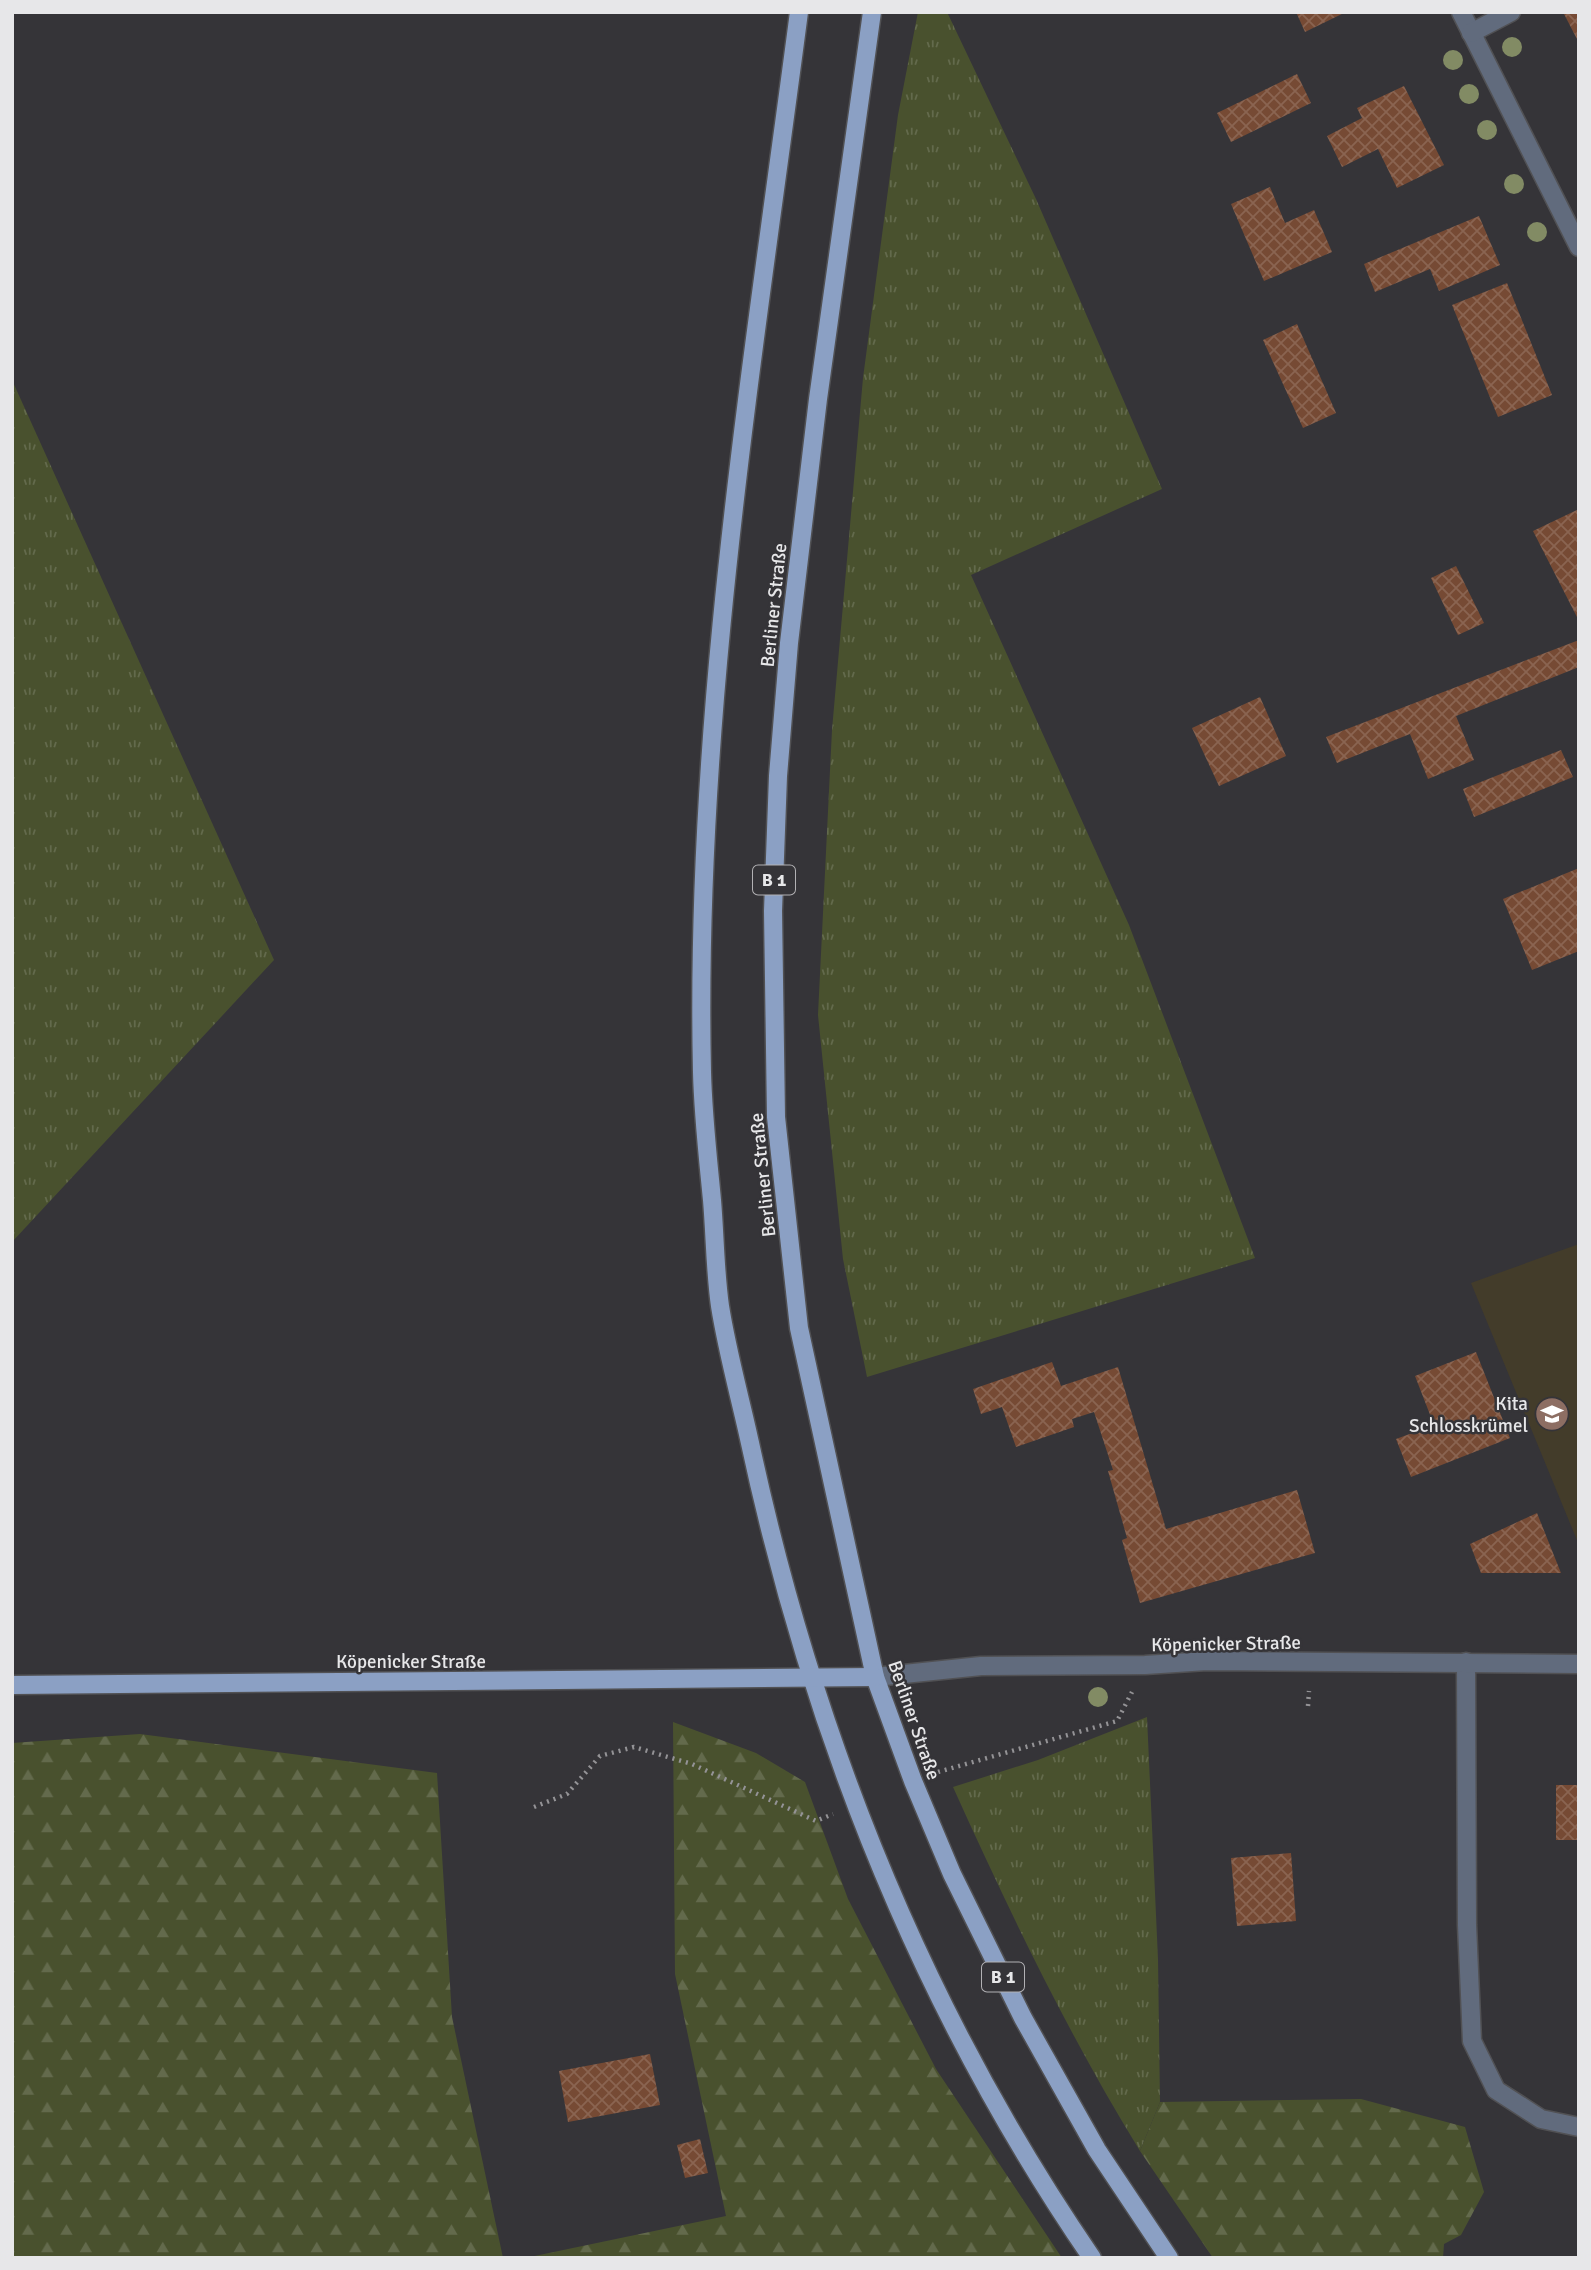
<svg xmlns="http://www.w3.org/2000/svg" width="1591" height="2270" viewBox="0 0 1591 2270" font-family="Signika,sans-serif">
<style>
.education{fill:#433c2a}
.grass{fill:url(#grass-tufts)}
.forest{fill:url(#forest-firs)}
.building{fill:url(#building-cross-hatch)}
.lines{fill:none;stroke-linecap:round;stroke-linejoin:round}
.minor-casing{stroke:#515154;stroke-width:21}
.major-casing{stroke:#515154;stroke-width:21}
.path{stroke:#949396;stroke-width:4.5;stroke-dasharray:2 5;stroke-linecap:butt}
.minor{stroke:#616b7d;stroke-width:18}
.major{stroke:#8ba0c4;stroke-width:18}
.tree{fill:#828b64}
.labels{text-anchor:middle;stroke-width:5;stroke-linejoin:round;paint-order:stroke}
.shield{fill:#353438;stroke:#b2b1b4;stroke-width:2}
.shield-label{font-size:18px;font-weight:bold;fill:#e7e7e9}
.street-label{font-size:19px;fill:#e7e7e9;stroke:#353438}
.poi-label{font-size:19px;fill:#e7e7e9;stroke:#353438;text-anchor:end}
</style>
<defs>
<pattern id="grass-tufts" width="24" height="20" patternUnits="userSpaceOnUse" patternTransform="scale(1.75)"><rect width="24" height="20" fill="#49512e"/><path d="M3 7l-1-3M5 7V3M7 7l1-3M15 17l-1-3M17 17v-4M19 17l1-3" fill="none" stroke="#636a4c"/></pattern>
<pattern id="forest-firs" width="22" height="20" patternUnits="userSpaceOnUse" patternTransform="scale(1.75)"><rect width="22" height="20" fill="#49512e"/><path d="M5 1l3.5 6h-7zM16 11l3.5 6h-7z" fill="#636a4c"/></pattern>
<pattern id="building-cross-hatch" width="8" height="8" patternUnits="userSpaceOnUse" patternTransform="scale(1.75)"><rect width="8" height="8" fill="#764a34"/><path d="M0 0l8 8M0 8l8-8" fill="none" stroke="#8a6451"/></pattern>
</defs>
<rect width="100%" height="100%" fill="#353438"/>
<path class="education" d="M1579 1244V1545L1471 1283Z"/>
<g class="grass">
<path d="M918 12H947L1036 199 1162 489 971 575 1129 925 1255 1258 867 1377 843 1259 818 1015 832 730 863 378 898 115Z"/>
<path d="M12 380 274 960 12 1242Z"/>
<path d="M1147 1717 1158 1959 1160 2102 1140 2151C1068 2034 1009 1911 953 1787L1038 1760Z"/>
</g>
<g class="forest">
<path d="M673 1722 756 1753 805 1782 848 1899 936 2069 1062 2258H525L726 2216 675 1974Z"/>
<path d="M140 1734 437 1773 452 2017 503 2258H12V1743Z"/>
<path d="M1361 2099 1465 2127 1484 2192 1461 2235 1444 2244 1443 2258H1213L1140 2151 1160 2102Z"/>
</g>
<g class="building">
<path d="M1296 12H1346L1305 32Z"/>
<path d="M1563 12H1579V43Z"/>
<path d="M1297 74 1311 103 1231 142 1217 113Z"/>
<path d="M1404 86 1444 165 1397 188 1378 149 1342 167 1327 136 1362 118 1357 108Z"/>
<path d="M1270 187 1285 223 1314 210 1332 252 1264 281 1231 204Z"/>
<path d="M1479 216 1500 265 1439 291 1430 269 1375 292 1364 264Z"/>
<path d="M1507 283 1552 395 1498 417 1452 305Z"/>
<path d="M1297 324 1336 413 1303 428 1263 340Z"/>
<path d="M1579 509V621L1533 531Z"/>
<path d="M1456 566 1484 623 1458 635 1431 578Z"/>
<path d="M1579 640V667L1456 716 1474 760 1428 779 1410 734 1337 763 1326 737Z"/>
<path d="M1260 697 1286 756 1219 786 1192 728Z"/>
<path d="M1561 750 1573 777 1474 817 1463 789Z"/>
<path d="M1579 868V951L1532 970 1503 899Z"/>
<path d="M1476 1352 1510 1438 1411 1477 1396 1439 1434 1425 1415 1376Z"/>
<path d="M1052 1362 1061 1386 1118 1367 1166 1529 1297 1490 1315 1553 1140 1603 1122 1540 1127 1538 1108 1471 1113 1470 1094 1412 1072 1419 1074 1427 1016 1447 1002 1407 981 1414 973 1389Z"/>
<path d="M1537 1513 1561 1573H1481L1470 1544Z"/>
<rect x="1556" y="1785" width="23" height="55"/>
<path d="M1291 1853 1296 1921 1237 1926 1231 1858Z"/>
<path d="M650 2054 660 2105 568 2122 559 2071Z"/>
<path d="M700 2139 708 2173 685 2178 677 2145Z"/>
</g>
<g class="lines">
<g class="minor-casing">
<g id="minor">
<path d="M1461 12 1579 247"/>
<path d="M1471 33 1511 12"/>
<path d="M1466 1662 1467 1925 1472 2041 1496 2090 1541 2119 1579 2127"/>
<path d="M875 1677 981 1666 1145 1665 1207 1661 1579 1664"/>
</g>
</g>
<g class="major-casing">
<g id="major">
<path d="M799 12C753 363 694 717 702 1072 703 1115 708 1158 712 1200 715 1235 715 1271 720 1306 727 1351 740 1397 750 1443 813 1736 922 2010 1092 2258"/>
<path d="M872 12 818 399 789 643 778 776 773 911 776 1117 799 1328 875 1677 913 1781 952 1874 1023 2018 1097 2150 1169 2258"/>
<path d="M12 1685 875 1677"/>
</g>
</g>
<g class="path">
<path d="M1308 1706 1309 1691"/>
<path d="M938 1772 1117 1721 1132 1692"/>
<path d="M534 1807 567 1794 600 1756 634 1747 692 1764 816 1821 833 1814"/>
</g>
<use href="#minor" class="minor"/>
<use href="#major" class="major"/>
</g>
<g class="tree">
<circle cx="1512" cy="47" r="10"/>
<circle cx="1453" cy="60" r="10"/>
<circle cx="1469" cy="94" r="10"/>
<circle cx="1487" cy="130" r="10"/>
<circle cx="1514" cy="184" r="10"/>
<circle cx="1537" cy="232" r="10"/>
<circle cx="1098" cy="1697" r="10"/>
</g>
<defs>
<g id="school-disc" transform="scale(1.75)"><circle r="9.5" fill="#8d6e63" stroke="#353438"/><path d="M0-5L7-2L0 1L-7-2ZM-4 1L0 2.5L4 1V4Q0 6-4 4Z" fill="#fff"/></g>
</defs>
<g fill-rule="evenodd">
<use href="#school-disc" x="1552" y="1414"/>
</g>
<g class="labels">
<g class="shield">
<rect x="753" y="865.5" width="42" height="29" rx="5"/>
<rect x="982" y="1962.5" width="42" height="29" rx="5"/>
</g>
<g class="shield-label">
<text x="774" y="886">B 1</text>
<text x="1003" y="1983">B 1</text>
</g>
<g class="street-label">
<text transform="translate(773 605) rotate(-84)" y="7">Berliner Straße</text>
<text transform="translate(762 1175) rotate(-96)" y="7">Berliner Straße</text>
<text transform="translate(1226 1643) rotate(-1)" y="7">Köpenicker Straße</text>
<text x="411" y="1668">Köpenicker Straße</text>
<text transform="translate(915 1720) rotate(71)" y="7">Berliner Straße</text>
</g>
<g class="poi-label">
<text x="1528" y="1410">Kita<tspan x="1528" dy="22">Schlosskrümel</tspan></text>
</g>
</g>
<rect width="1591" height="2270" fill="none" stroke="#e7e7e9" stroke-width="28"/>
</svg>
